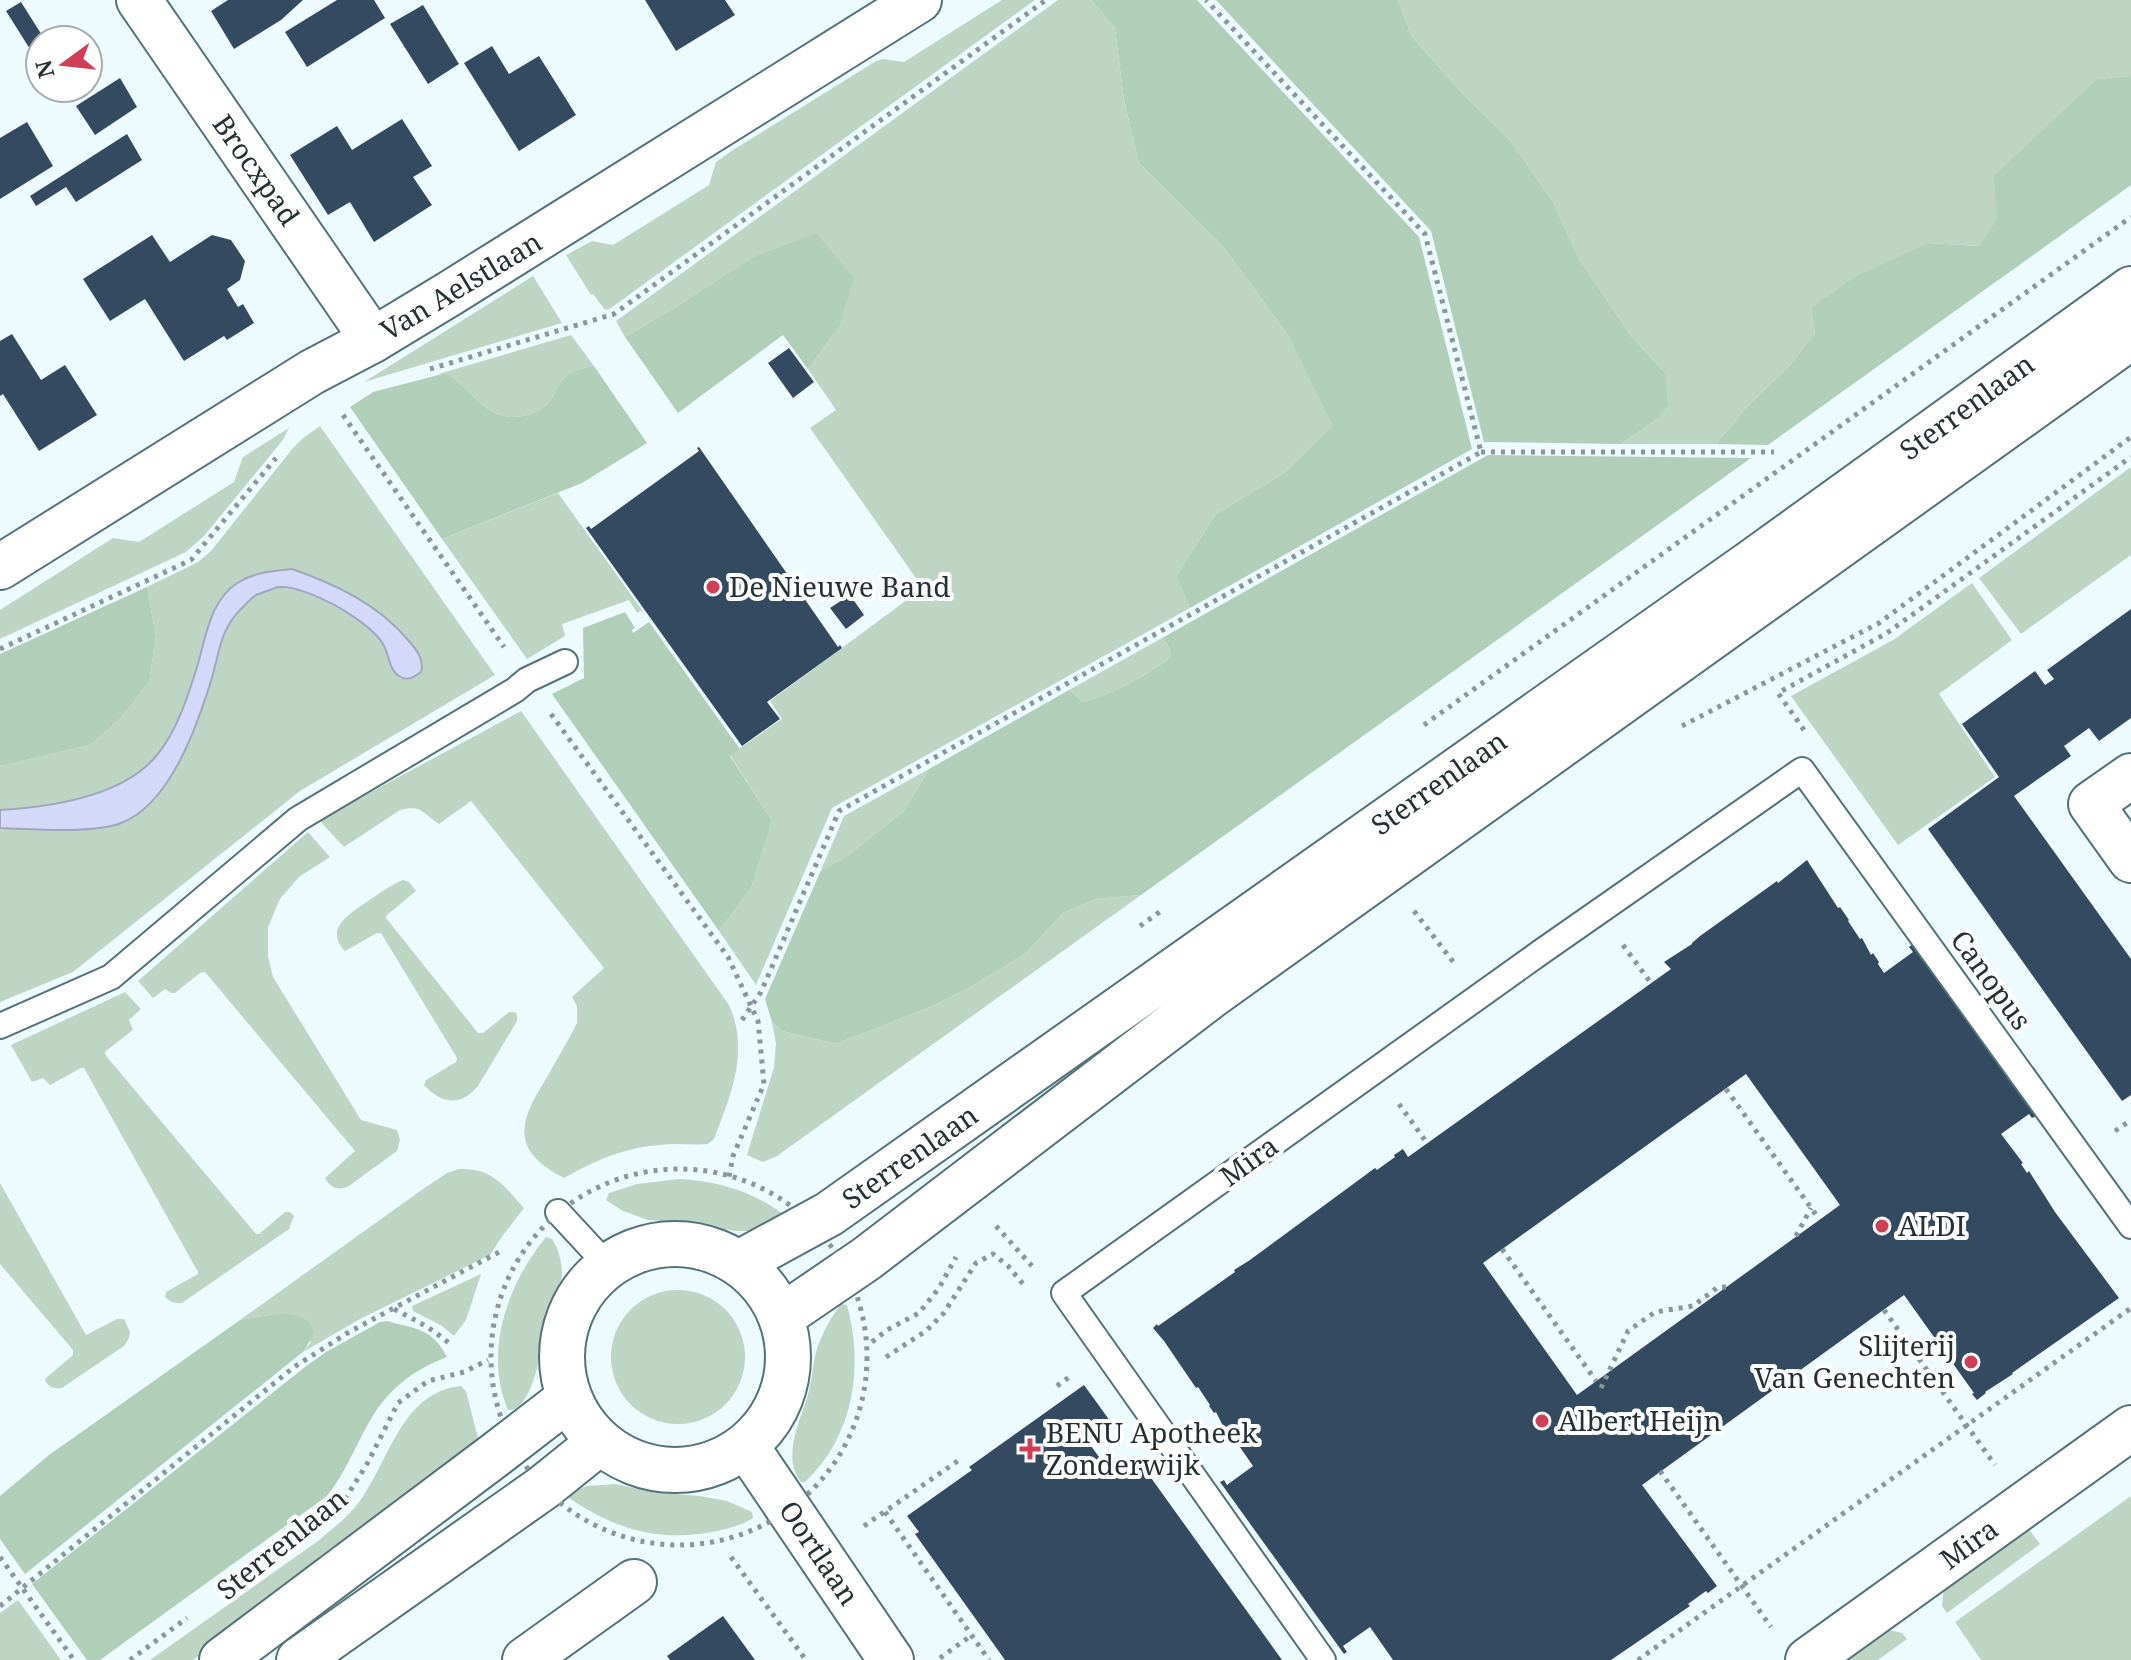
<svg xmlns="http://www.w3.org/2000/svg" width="2131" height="1660" viewBox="0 0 2131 1660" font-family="'Noto Serif',serif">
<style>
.green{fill:#bfd5c4}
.forest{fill:#b1cfb8}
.water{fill:#d4d8f9;stroke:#9fa6be;stroke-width:2}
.building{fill:#344a60;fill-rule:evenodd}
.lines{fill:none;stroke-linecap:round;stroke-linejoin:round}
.service-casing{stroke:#53727a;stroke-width:28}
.minor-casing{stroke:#53727a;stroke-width:48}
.tertiary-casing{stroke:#53727a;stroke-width:48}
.path{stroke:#89979a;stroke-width:5;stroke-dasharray:4 6;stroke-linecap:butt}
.service{stroke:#fff;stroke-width:24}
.minor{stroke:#fff;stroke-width:44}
.tertiary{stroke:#fff;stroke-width:44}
.poi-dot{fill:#ce3e55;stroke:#fff;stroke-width:3}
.labels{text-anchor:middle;stroke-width:8;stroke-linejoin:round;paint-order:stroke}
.street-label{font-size:28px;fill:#243134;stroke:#fff}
.poi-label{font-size:28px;fill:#243134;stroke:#fff;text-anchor:start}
</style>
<rect width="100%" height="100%" fill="#edfbff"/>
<g class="green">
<path d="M1002 0H1035L611 308 605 310 593 294 591 295 566 255 592 241 613 245 709 185 716 162 733 150 876 61 883 59 904 62Z"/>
<path d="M1058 0H1091L1115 28 1124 100 1139 163 1223 246 1288 335 1334 426 1284 473 1216 514 1176 576 1190 608 832 808 756 985 719 931 751 888 772 821 730 755 782 719 770 701 923 588 810 428 836 410 808 369 839 327 689 299 625 337 616 321Z"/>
<path d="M1398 0H2131V76L2097 79 1979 246 1929 243 1811 308 1815 333 1790 365 1746 408 1716 444H1621L1657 419 1665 373 1631 336 1579 259 1553 202 1510 140 1464 95 1412 37Z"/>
<path d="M533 276 562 323 364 382Z"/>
<path d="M571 335 594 366C583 368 573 370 565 377 557 384 555 396 548 404 535 416 511 421 495 413 477 404 464 384 446 373L435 375Z"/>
<path d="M320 426 495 675 300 791 73 972 0 1002V828L88 829 188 743 211 682 222 637 233 617 254 596 279 587 305 592 325 601 366 624 383 644 393 671 423 666 417 651 397 627 359 599 313 576 219 600C202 641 194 687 174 728 141 797 68 803 0 810V766L90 745 121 718 149 682 156 636 147 587 198 562 211 551 293 448 303 438Z"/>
<path d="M289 428 283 440 204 536 186 552 0 639V610L113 538 139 542 234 482 243 457Z"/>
<path d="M2131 467V555L2021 634 1979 578Z"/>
<path d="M558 493 642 610 637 613 629 600 562 624 565 636 527 659 442 539Z"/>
<path d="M1972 583 2012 640 1939 694 1995 777 1898 845 1791 696 1893 640Z"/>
<path d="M1162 638 1169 647 1171 657C1150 673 1109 697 1083 702L1069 690Z"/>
<path d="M521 711 729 1005C750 1052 731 1094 714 1139L708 1144C697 1145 686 1144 675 1144 632 1145 601 1157 564 1178 509 1149 519 1122 547 1077 557 1059 568 1041 577 1023V1006L572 997 604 968 471 801 439 824C423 814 422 804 400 810L344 847 319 820Z"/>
<path d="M929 769 904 811 846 857 821 870 844 816Z"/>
<path d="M308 832 330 857 299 877 280 899 268 927V956L273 977 361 1120 397 1130 400 1140 397 1151 349 1186C339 1191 330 1188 325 1178L355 1151 205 972 200 973 175 993H171L165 989 153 998 138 981Z"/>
<path d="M403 880 409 882 416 891 387 915 386 918 478 1033H483L509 1012H514L517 1014V1021L478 1086C461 1107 441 1104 424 1085L426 1080 456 1062 457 1058 381 933H377L345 951C323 928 351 913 368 901 379 894 390 885 403 880Z"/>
<path d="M1141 895 777 1156 763 1162 747 1155 774 1067 776 1044 772 1022 782 1031 836 1044 935 1005 976 984 1026 953 1063 913 1096 899Z"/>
<path d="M125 992 141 1009 129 1020 133 1030 106 1051 105 1053 107 1057 256 1234H259L285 1212H290L294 1216 289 1229 182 1303C175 1304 171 1302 165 1297L166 1292 198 1274V1272L84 1068H81L50 1085 43 1078 32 1082 11 1045Z"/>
<path d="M459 1169C493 1168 503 1185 524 1208L501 1238 490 1255 362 1318 303 1352 311 1342 269 1315 240 1320 423 1189 447 1173Z"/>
<path d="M679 1179C719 1181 755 1192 787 1217L759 1231H735L690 1223 648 1220 623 1211 606 1200 609 1193 637 1184Z"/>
<path d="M0 1183 86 1335 117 1319H124L130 1332 129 1338 124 1346 62 1388C54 1389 47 1387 45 1379L73 1355V1350L0 1264Z"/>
<path d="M546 1237 552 1239C559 1250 562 1262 562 1275 561 1290 553 1302 549 1317 543 1335 535 1412 508 1410 483 1351 508 1283 546 1237Z"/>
<path d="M481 1274 466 1320 454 1336 442 1326 413 1311 412 1306Z"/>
<circle cx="678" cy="1357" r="67"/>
<path d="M841 1304 847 1305C864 1367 854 1436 805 1482H801C782 1458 799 1423 807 1398 811 1385 812 1373 814 1361 818 1340 829 1320 841 1304Z"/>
<path d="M461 1386 466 1391 479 1442 262 1611 193 1660H150L318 1541C332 1529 348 1517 359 1502 389 1462 401 1392 461 1386Z"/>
<path d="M616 1484 651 1492 700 1496 727 1501 752 1512 753 1518C741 1526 726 1529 712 1532 657 1542 615 1529 569 1498L570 1492 587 1486Z"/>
<path d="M2131 1496V1660H1981L1955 1622Z"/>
<path d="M2027 1527 2040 1544 1947 1613 1942 1606 1944 1586Z"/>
<path d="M18 1600 61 1660H0V1613Z"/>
<path d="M1884 1629 1902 1633 1907 1639 1878 1660H1841Z"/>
</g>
<g class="forest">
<path d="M1091 0H1197L1419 237 1472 449 1190 608 1176 576 1216 514 1284 473 1333 426 1288 335 1223 246 1139 163 1124 100 1115 28Z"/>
<path d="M1216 0H1398L1412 37 1464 95 1510 140 1553 202 1579 259 1631 336 1665 373 1668 405 1657 419 1621 444 1484 442 1431 231Z"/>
<path d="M2131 76V185L1768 445 1716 444 1746 408 1790 365 1815 333 1811 308 1856 276 1929 243 1979 246 1997 219 1994 176 2097 79Z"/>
<path d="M816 233 854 278 839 327 808 369 783 335 678 413 625 337 689 299 754 257Z"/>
<path d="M594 366 647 443 582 483 442 539 350 407 373 392 446 373C464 384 477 404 495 413 511 421 535 416 548 404 555 396 557 384 565 377 573 370 583 368 594 366Z"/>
<path d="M1488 455 1751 458 1141 895 1096 899 1063 913 1026 953 976 984 935 1005 836 1044 782 1031 772 1022 765 999 821 870 846 857 904 811 929 769 1069 690 1083 702C1108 697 1151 673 1171 657L1169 647 1162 638Z"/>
<path d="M147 587 156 636 149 682 121 718 90 745 0 766V654Z"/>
<path d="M625 612 635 628 632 630 633 633 649 622 740 749 730 756 772 821 751 888 719 931 552 694 584 678 583 628Z"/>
<path d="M288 1314C302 1316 311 1319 314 1334L303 1352 25 1574 0 1539V1496L49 1455 240 1320 269 1315Z"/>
<path d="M387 1321C416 1329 432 1328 447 1357 417 1368 391 1387 374 1414 357 1441 347 1471 327 1496L100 1660H87L32 1584 305 1367 326 1352 380 1322Z"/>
</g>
<path class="water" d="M292 569C335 584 378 604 408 640 416 649 425 660 421 672 414 677 408 682 399 676 389 670 389 654 383 644 370 621 306 585 279 587 273 588 262 593 256 595 251 598 247 603 243 607 218 631 220 654 210 684 196 729 169 805 121 823 93 834 32 829 0 828V810C51 807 123 797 157 755 177 731 188 696 197 667 206 637 210 599 239 582 256 572 273 571 292 569Z"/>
<g class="building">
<path d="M228 0H303L281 20 234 49 211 11Z"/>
<path d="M337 0H374L385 18 307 67 285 32Z"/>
<path d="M645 0H725L735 15 676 51Z"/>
<path d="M21 2 45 40H40V65L6 11Z"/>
<path d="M423 5 459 64 428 84 390 24Z"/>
<path d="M492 46 509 74 539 56 576 115 519 151 464 63Z"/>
<path d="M120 78 137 107 95 135 76 106Z"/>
<path d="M402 119 432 166 413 177 432 205 374 242 350 202 328 215 290 155 337 126 352 150Z"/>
<path d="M27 122 53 166 0 199V138Z"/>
<path d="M127 134 142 160 76 202 66 187 36 206 30 196Z"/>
<path d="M152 235 170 262 212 235 231 240 245 261 240 280 227 289 238 307 243 304 254 323 227 340 224 336 184 361 145 299 110 321 83 279Z"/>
<path d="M12 334 41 380 65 365 97 415 39 451 3 394 0 396V341Z"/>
<path d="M789 348 814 382 793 398 768 363Z"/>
<path d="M699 447 838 647 840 645 842 648 767 702 780 719 742 746 586 528 589 526 591 529 699 451 697 448Z"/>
<path d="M850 595 864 615 846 629 830 608Z"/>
<path d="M2131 609V718L2099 741 2089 728 2064 746 2071 756 2014 796 2131 959V1095L2122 1101 1928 829 1999 777 1962 724 2035 671 2045 685 2054 679 2047 670Z"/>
<path d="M1807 860 1838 908 1840 907 1849 920 1848 921 1860 939 1862 938 1871 955 1873 953 1879 962 1878 964 1884 973 1913 952 1909 947 1912 945 2036 1116 2032 1118 2029 1114 2001 1134 2023 1163 2021 1164 2027 1173 2029 1171 2055 1212 2119 1298 2012 1373 2013 1374 1985 1392 1986 1393 1977 1400 1972 1394 1974 1393 1904 1295 1642 1485 1717 1586 1708 1593 1706 1591 1688 1604 1690 1606 1611 1660H1393L1370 1627 1343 1646 1347 1652 1344 1654 1220 1482 1224 1480 1227 1485 1253 1466 1226 1427 1224 1428 1216 1412 1214 1413 1209 1406 1210 1405 1198 1387 1196 1388 1164 1341 1153 1328 1157 1324 1158 1326 1235 1272 1234 1270 1250 1260 1375 1168 1377 1170 1395 1157 1394 1155 1403 1149 1408 1157 1485 1102 1671 969 1664 962 1692 944V943L1700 936 1777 881 1778 883ZM1746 1074 1840 1205 1577 1395 1483 1263Z"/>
<path d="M1084 1385 1113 1425 1089 1443 1111 1474 1136 1457 1282 1660H1005L915 1534 919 1532 907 1516 972 1470 969 1467Z"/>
<path d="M723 1616 755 1660H670L667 1656Z"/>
</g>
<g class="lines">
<g class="service-casing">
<g id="service">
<path d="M0 1026 111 977 298 819 515 690 527 680 565 662"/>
<path d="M558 1212 608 1266"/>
<path d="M1323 1660 1064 1293 1541 952 1802 770 2131 1226"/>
</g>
</g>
<g class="minor-casing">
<g id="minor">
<path d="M139 0 373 340"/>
<path d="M0 567 312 372 373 340 449 294 919 0"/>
<path d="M2131 776 2091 804 2131 860"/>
<path d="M746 1446 891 1660"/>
<path d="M525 1660 634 1582"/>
<path d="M1808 1660 2131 1428"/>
</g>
</g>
<g class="tertiary-casing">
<g id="tertiary">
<circle cx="675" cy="1357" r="113"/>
<path d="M739 1263 829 1214 1752 562 2131 289"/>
<path d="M781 1317 866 1259 1212 995 2131 337"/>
<path d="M222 1660 495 1455 569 1398"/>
<path d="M299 1660 544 1487 600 1442"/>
</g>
</g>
<g class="path">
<path d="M430 369 614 314 1046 0"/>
<path d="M343 415 504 647"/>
<path d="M1481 452H1774"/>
<path d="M0 649 191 560 276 458"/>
<path d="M551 714 728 957 758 1021 764 1084 733 1156 729 1177"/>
<path d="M1424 725 2131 217"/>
<path d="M1682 726 1879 623 2131 437"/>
<path d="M1804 730 1778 693 1887 633 2131 457"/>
<path d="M1414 911 1454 963"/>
<path d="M1140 926 1161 911"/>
<path d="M1623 945 1651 983"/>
<path d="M742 1020 761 992 839 811 1481 452 1425 234 1206 0"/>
<path d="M1726 1089 1819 1219"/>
<path d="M1399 1104 1427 1143"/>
<path d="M2115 1131 2131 1120"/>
<circle cx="679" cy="1357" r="188"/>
<path d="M996 1226 1032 1266"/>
<path d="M1796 1236 1811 1208"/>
<path d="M1502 1249 1596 1381"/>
<path d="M394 1309C415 1320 434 1329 452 1346"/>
<path d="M1884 1310 1995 1465"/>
<path d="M872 1342 887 1330 919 1313 939 1288 956 1257"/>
<path d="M886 1357 926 1331 943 1314 976 1263 993 1254 1008 1266 1023 1284"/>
<path d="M1057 1386 1072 1375"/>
<path d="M1601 1388 1628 1331 1655 1312 1693 1306 1718 1287H1727"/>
<path d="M1660 1471 1771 1627"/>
<path d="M345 1499 367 1464 398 1403 428 1381 464 1372 488 1360"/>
<path d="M885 1512 989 1660"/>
<path d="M864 1526 962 1458"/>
<path d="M0 1557 74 1660"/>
<path d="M731 1557 806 1660"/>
<path d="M0 1606 294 1367 349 1332 501 1251"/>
<path d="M940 1658 972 1635"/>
<path d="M130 1660 187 1618"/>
<path d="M1638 1660 2131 1308"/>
</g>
<use href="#service" class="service"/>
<use href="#minor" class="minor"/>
<use href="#tertiary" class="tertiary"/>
</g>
<g class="poi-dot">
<circle cx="713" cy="587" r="8"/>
<circle cx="1882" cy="1226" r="8"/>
<circle cx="1971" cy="1362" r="8"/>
<circle cx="1542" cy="1421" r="8"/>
<path d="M1026 1437h8v8h8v8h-8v8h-8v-8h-8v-8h8z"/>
</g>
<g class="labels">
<g class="street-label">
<text transform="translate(256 170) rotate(55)" y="10">Brocxpad</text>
<text transform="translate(461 286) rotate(-31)" y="10">Van Aelstlaan</text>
<text transform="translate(1967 407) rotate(-36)" y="10">Sterrenlaan</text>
<text transform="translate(1439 783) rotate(-35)" y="10">Sterrenlaan</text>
<text transform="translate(1991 980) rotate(54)" y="10">Canopus</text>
<text transform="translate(910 1157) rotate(-35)" y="10">Sterrenlaan</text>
<text transform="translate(1249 1161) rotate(-36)" y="10">Mira</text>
<text transform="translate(282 1544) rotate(-39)" y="10">Sterrenlaan</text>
<text transform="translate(1969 1544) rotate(-36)" y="10">Mira</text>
<text transform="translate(819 1553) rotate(56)" y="10">Oortlaan</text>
</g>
<g class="poi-label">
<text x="729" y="597">De Nieuwe Band</text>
<text x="1898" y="1236">ALDI</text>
<text x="1955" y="1356" text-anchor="end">Slijterij<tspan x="1955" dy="32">Van Genechten</tspan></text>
<text x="1558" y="1431">Albert Heijn</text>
<text x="1046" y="1443">BENU Apotheek<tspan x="1046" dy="32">Zonderwijk</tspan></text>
</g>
</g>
<g transform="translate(64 64) rotate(255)"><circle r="38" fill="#ffffff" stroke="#a7adae" stroke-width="2"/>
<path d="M0-6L14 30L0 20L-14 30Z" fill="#ce3e55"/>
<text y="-12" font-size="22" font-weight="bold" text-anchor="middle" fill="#243134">N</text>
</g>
</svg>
